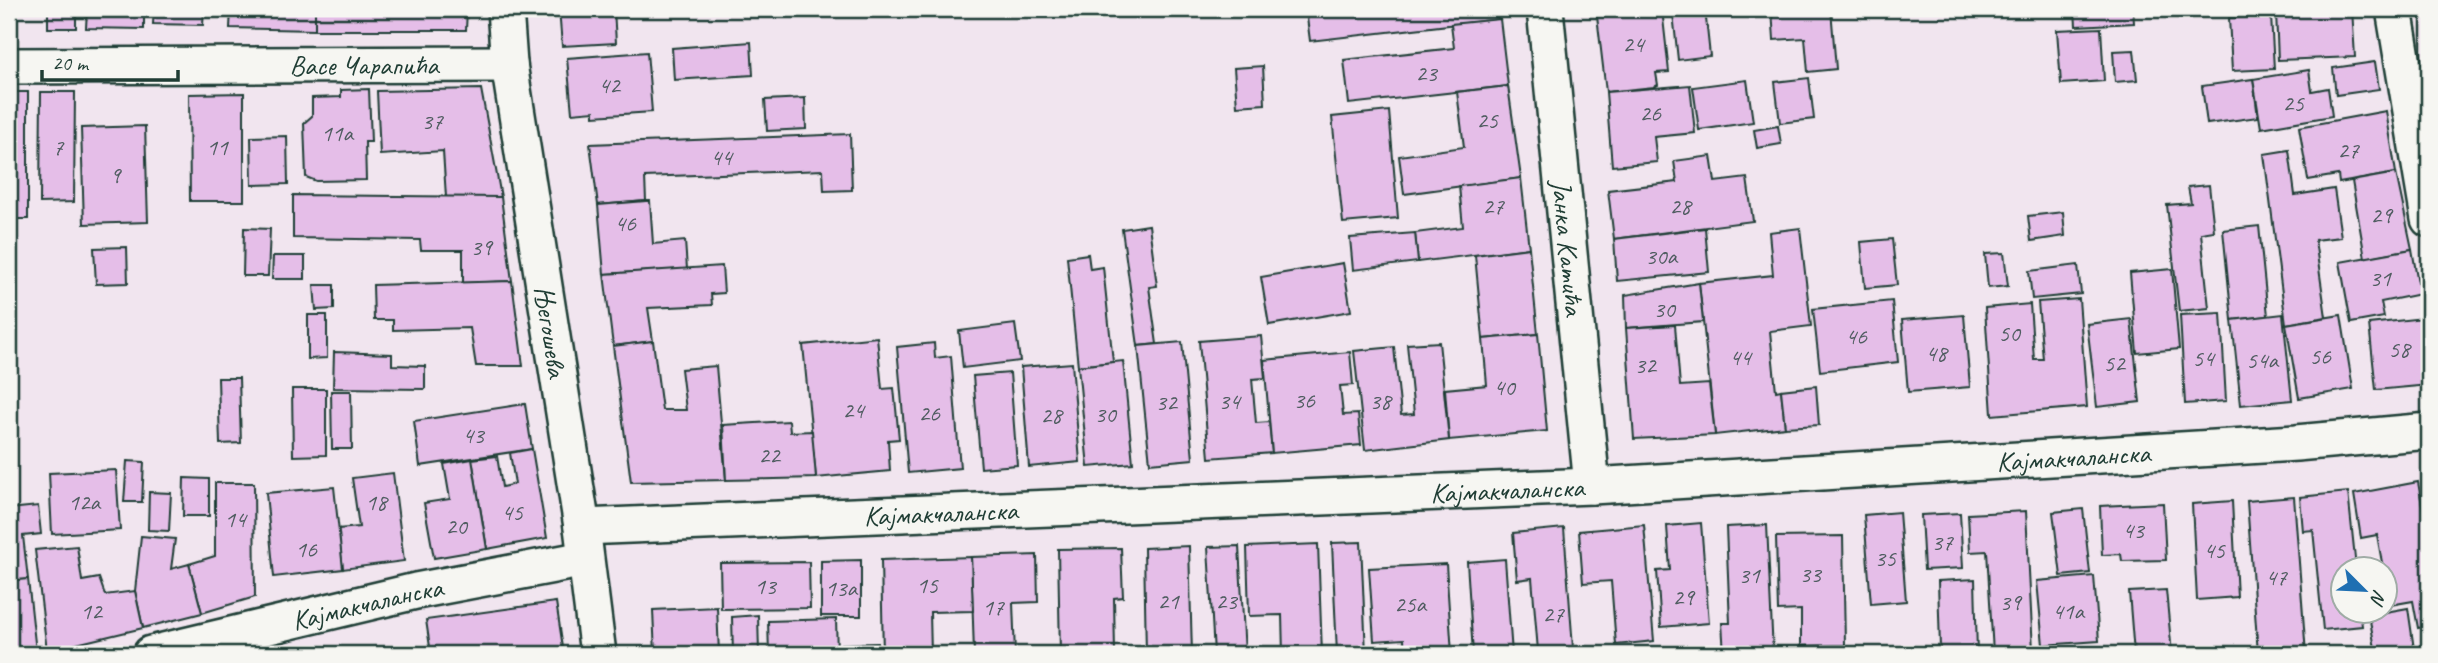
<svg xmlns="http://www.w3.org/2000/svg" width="2438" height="663" viewBox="0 0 2438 663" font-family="Caveat,sans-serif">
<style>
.building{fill:#e5bee8;stroke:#1f3d34;stroke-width:2}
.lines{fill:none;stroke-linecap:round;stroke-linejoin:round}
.street-casing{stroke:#1f3d34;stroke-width:40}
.street{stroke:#f6f6f2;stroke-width:35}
.labels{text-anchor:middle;stroke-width:7;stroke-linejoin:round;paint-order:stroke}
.number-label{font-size:24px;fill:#505d61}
.street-label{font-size:28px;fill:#1f3d34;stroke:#f6f6f2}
</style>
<rect width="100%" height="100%" fill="#f1e5ef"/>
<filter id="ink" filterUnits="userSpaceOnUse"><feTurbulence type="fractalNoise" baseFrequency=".0143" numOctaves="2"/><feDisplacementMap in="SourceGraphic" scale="14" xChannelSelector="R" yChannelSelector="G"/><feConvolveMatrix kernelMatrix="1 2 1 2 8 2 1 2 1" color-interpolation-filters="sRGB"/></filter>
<g filter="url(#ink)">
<g class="building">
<rect x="48" y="9" width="28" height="19"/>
<path d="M87 9H144V29L86 28Z"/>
<path d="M154 9H204L203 25 153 24Z"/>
<path d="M231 9H315V30L230 28Z"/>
<path d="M315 9H467L466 30H315Z"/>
<path d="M559 9H614L616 43 562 46Z"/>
<path d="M1319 9H1499L1500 19 1310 41 1306 10Z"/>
<path d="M1662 9 1669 72 1656 73 1658 85 1654 87 1606 92 1597 16Z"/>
<path d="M1705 9 1710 56 1678 60 1673 13Z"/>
<path d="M1772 9H1831L1836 69 1808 72 1805 38 1774 40Z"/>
<path d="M2075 9H2133L2134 23 2076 26Z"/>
<path d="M2229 9H2352L2355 57 2278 60 2276 11 2229 13Z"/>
<path d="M2271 16 2274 69 2232 71 2229 18Z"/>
<path d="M1500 19 1508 86 1349 104 1344 60 1454 48 1451 24Z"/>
<path d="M2101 28 2104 81 2061 84 2057 30Z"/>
<path d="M751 42 753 75 674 80 672 48Z"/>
<path d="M2134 50 2137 80 2115 82 2113 51Z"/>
<path d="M647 52 652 112 594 116V111L572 113 567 58Z"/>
<path d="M2375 62 2379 89 2336 95 2333 68Z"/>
<path d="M1263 66 1265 104 1237 106 1234 68Z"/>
<path d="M2309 70 2312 91 2328 88 2332 116 2261 128 2253 79Z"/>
<path d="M1809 78 1814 119 1780 123 1775 82Z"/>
<path d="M2253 79 2258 117 2207 124 2202 86Z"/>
<path d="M1747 80 1753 122 1699 130 1693 87Z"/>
<path d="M1690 85 1695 133 1654 137 1657 162 1612 166 1606 92Z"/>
<path d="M1508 86 1521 178 1404 194 1399 156 1464 147 1457 92Z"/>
<path d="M369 89 371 142H365L366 180 316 181 306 177 304 123 312 116V98L341 97V90Z"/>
<path d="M481 89 501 197H446L443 151 380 155 377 91Z"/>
<rect x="9" y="92" width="19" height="127"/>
<path d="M41 92H75L74 202 40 203Z"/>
<path d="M244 93V201H190L189 94Z"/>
<path d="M805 98 806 129 767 131 765 100Z"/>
<path d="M1389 111 1398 218 1343 223 1332 117Z"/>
<path d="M2386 111 2396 173 2339 183 2338 175 2308 180 2299 127Z"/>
<path d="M145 126 148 222 84 224 81 128Z"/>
<path d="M1778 126 1781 144 1757 148 1754 130Z"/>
<path d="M850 134 852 190 824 191 823 170 645 177 646 201 598 205 590 144Z"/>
<path d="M287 136 288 184 252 185 251 137Z"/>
<path d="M2289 150 2295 195 2334 189 2341 237 2315 240 2326 317 2286 324 2264 154Z"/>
<path d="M1711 156 1715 182 1747 178 1753 221 1614 239 1608 190 1677 182 1674 161Z"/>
<path d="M2396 173 2412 249 2365 258 2352 181Z"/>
<path d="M1521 178 1529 248 1418 262 1415 233 1463 227 1459 186Z"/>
<path d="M2209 185 2214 231 2201 233 2209 308 2179 311 2167 205 2191 203 2188 187Z"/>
<path d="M293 195 501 197 512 281 463 283V250H421L420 240 293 238Z"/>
<path d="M646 201H650L653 244 685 241 687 269 604 274 598 205Z"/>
<path d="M2063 212 2065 236 2031 241 2028 216Z"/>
<path d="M1149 225 1157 286 1149 287 1157 344 1138 346 1122 229Z"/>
<path d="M2259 226 2268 316 2232 320 2223 230Z"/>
<path d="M244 228 270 229 268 276H243Z"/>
<path d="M1705 228 1709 272 1617 281 1614 239Z"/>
<path d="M1800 228 1811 326 1770 331 1776 391 1781 390 1785 427 1715 435 1699 283 1773 275 1769 232Z"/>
<path d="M1415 233 1418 262 1353 270 1350 238Z"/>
<path d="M1892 239 1897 285 1865 288 1861 242Z"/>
<path d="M127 247 128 283 96 284 94 248Z"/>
<path d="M1529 248 1538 334 1483 339 1475 255Z"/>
<path d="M2412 249 2420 294 2381 302 2384 317 2351 323 2340 262Z"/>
<path d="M2004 253 2008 286 1988 288 1985 254Z"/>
<path d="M1088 254 1090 269 1103 267 1113 362 1078 366 1067 257Z"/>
<path d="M273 256H305V279H272Z"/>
<path d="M1343 263 1351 311 1269 325 1261 277Z"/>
<path d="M2078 265 2081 294 2032 299 2029 271Z"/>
<path d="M722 266 724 293 711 294 712 305 648 308 653 341 613 346 604 274Z"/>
<path d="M2172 269 2179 349 2137 353 2130 273Z"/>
<path d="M512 281 523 366H476L470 328 393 330V320H374L373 285Z"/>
<path d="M1699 283 1703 322 1626 328 1625 295Z"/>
<path d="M314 285H334V309L316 310Z"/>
<path d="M2079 299 2087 407 1992 415 1985 308 2030 304 2034 359H2043L2038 302Z"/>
<path d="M1892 301 1898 362 1820 371 1813 309Z"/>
<path d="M2221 313 2226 401 2185 404 2180 315Z"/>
<path d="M2283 314 2292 400 2241 405 2232 320Z"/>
<path d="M308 315H327V358L308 359Z"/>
<path d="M1964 315 1970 387 1908 392 1902 320Z"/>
<path d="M2341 315 2353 389 2299 398 2286 324Z"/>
<path d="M2423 318 2429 385 2376 390 2369 324Z"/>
<path d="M2131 319 2140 402 2097 407 2087 324Z"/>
<path d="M1015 324 1020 361 963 368 959 331Z"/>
<path d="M1675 325 1680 386 1709 384 1715 435 1634 439 1626 328Z"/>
<path d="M1538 334 1547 431 1449 440 1445 389 1487 385 1483 339Z"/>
<path d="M1261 336 1265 378 1252 379 1256 423 1269 422 1272 453 1209 458 1199 341Z"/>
<path d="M877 337 882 389 894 388 899 439 888 440 890 471 816 478 803 345Z"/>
<path d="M653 341 662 410H686L681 369 716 366 726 480 631 482 613 346Z"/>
<path d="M1182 342 1193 459 1150 463 1138 346Z"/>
<path d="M1439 342 1449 440 1365 450 1354 351 1394 347 1401 415 1414 414 1407 344Z"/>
<path d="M934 343 935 358 951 356 960 468 908 473 897 347Z"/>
<path d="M334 352 392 354V365L425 366V389L333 388Z"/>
<path d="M1350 352 1353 385 1340 386 1343 415 1358 414 1361 445 1272 453 1264 360Z"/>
<path d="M1123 361 1133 463 1088 467 1078 366Z"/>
<path d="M1072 363 1080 462 1029 467 1021 367Z"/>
<path d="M1010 373 1017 465 981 468 973 376Z"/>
<path d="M218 378H239L241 443 220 444Z"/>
<path d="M1816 386 1819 425 1785 427 1781 390Z"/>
<path d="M292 389H326V455L293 456Z"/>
<path d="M331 391H351L352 449H332Z"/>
<path d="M525 404 532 449 420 466 414 421Z"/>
<path d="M789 421 790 432 812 431 816 478 726 480 723 425Z"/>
<path d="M532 449 547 538 487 549 472 459 497 456 502 487 515 484 510 453Z"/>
<path d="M472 459 487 549 434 558 424 503 450 499 444 464Z"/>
<path d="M127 461 144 462 142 502H124Z"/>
<path d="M116 470 120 530 52 534 49 473Z"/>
<path d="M393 473 404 561 343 569 338 529 359 527 352 478Z"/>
<path d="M184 478 209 479V516H183Z"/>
<path d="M2418 482 2429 545V626L2418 628 2413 601 2390 605 2386 568H2383L2377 535 2361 538 2354 494Z"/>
<path d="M215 483H254L255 597 202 613 189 564 215 556Z"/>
<path d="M334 487 343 569 274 577 266 493Z"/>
<path d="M149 492 171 493 169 531 148 530Z"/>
<path d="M2348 492 2356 568H2344V610H2360L2362 626 2323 630 2313 530 2303 531 2300 497Z"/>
<path d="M2294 497 2306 654H2258L2247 501Z"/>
<path d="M2232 501 2237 597 2197 600 2192 504Z"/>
<path d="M2163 503 2166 560 2122 561 2121 554 2102 555 2100 506Z"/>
<path d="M38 506 41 534 23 536 28 579 9 581V509Z"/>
<path d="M2083 509 2090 573 2061 576 2053 512Z"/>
<path d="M2026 511 2033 651 1993 653 1987 551 1970 552 1968 514Z"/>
<path d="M1899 512 1906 601 1871 604 1864 515Z"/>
<path d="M1960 513 1963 568 1924 570 1921 515Z"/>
<path d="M1701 523 1709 623 1661 627 1657 571 1670 570 1667 526Z"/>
<path d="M1644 525 1654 641 1616 645 1611 581 1583 583 1579 531Z"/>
<path d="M1767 525 1773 654H1724L1722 623H1730L1726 527Z"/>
<path d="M1564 528 1573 648 1538 651 1532 578 1517 580 1513 533Z"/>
<path d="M141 536 175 539 171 569 189 564 202 613 143 628 135 591Z"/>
<path d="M1843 536 1845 645 1801 646V610L1778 611 1776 537Z"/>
<path d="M1361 542 1366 654H1337L1332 543Z"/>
<path d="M1318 544 1322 654H1283L1282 615 1249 616 1247 547Z"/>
<path d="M77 546 82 581 99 578 105 595 135 591 143 628 47 651 35 550Z"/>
<path d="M1189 546 1192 654H1146L1144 548Z"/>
<path d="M1239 546 1245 654H1214L1208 547Z"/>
<path d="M1121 548 1123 597 1114 598 1115 654H1060L1058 549Z"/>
<path d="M1037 555 1038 602 1013 603 1015 654H974L971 557Z"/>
<path d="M971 557 973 611 930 612 931 654H883L881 560Z"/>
<path d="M1505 559 1512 654H1473L1467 562Z"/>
<path d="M861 560V616H821V561Z"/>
<path d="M809 562 810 608 721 609 720 563Z"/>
<path d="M1446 564 1452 654H1405L1404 639 1374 641 1369 568Z"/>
<path d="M2094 576 2099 641 2043 645 2037 581Z"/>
<path d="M28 579 36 652 12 654 9 624V581Z"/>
<path d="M1975 579 1977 654H1928V649L1940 648 1938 581Z"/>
<path d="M2166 590 2172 654H2134L2129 592Z"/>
<path d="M556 602 564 654H431L426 620Z"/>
<path d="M717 607 719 654H655L653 610Z"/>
<path d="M2408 608 2414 649 2376 654 2369 615Z"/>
<path d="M758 615 759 654H733L732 617Z"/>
<path d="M836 619 837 654H769L768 621Z"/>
<path d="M878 643 879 654H841V644Z"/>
<path d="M1647 650V654H1604V652Z"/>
</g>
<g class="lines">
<g class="street-casing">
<g id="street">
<path id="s1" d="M505 9 509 64 582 527 598 654"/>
<path id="s2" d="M1545 9 1592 486"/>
<path d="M2394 9 2429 219"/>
<path id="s3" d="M9 66 509 64"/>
<path id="s4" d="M582 527 1592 486 2296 443 2429 431"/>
<path id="s5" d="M151 654 416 591 585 559"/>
</g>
</g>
<use href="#street" class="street"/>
</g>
</g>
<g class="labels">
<g class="number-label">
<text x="1633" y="52">24</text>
<text x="1426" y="81">23</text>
<text x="609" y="93">42</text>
<text x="2293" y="111">25</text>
<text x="1650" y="121">26</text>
<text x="1487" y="128">25</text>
<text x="432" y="129">37</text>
<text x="337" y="141">11a</text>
<text x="58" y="155">7</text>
<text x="217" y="155">11</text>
<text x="2348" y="158">27</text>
<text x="721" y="165">44</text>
<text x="115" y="183">9</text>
<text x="1493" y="214">27</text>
<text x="1680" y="214">28</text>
<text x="2381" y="223">29</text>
<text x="625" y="231">46</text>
<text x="481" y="255">39</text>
<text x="1661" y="264">30a</text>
<text x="2380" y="286">31</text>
<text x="1664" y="317">30</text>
<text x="2009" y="341">50</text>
<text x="1856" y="344">46</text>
<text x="2399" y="357">58</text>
<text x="1936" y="361">48</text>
<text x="2320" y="364">56</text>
<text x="1740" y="365">44</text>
<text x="2203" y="366">54</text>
<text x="2262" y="368">54a</text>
<text x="2114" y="371">52</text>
<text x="1645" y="373">32</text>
<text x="1504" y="395">40</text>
<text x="1304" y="408">36</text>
<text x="1229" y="409">34</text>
<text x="1380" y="409">38</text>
<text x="1166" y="410">32</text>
<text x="853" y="418">24</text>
<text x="929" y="421">26</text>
<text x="1105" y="422">30</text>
<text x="1051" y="423">28</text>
<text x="473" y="443">43</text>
<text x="769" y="463">22</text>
<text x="84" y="510">12a</text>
<text x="376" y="510">18</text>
<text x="512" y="520">45</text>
<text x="235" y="527">14</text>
<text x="456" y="534">20</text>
<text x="2133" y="538">43</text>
<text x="1942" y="550">37</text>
<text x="306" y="557">16</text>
<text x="2214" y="558">45</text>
<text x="1885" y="566">35</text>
<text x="1810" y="582">33</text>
<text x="1749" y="583">31</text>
<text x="2276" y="585">47</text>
<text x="927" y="593">15</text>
<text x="765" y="594">13</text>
<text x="841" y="596">13a</text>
<text x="1683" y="605">29</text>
<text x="1168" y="609">21</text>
<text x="1226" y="609">23</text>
<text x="2010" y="610">39</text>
<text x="1410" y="612">25a</text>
<text x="993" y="615">17</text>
<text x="91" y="619">12</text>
<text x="2068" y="619">41a</text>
<text x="1553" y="622">27</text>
</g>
<g class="street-label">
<text dy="10" stroke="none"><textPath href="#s3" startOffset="355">Васе Чарапића</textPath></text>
<text dy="10" stroke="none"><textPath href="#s2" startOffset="240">Јанка Катића</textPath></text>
<text dy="10" stroke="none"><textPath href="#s1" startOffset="326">Његошева</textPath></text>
<text dy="10" stroke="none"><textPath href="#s4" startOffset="1493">Кајмакчаланска</textPath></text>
<text dy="10" stroke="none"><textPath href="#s4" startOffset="926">Кајмакчаланска</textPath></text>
<text dy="10" stroke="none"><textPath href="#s4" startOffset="359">Кајмакчаланска</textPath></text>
<text dy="10" stroke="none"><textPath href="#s5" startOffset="222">Кајмакчаланска</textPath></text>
</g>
</g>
<rect width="2438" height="663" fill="none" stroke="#f6f6f2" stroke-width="35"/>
<rect x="18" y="18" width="2403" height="628" fill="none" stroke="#1f3d34" stroke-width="2.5" filter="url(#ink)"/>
<g transform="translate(2364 590) rotate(114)"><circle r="33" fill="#f6f6f2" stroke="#a0aca6" stroke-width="2"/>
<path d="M0-5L12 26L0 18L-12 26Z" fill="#1f6fb2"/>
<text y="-10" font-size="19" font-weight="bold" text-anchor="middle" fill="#1f3d34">N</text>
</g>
<path d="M42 70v10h136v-10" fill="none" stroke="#1f3d34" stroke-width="3.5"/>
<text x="52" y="70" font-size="21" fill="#1f3d34" stroke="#f6f6f2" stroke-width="5" paint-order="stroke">20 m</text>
</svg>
